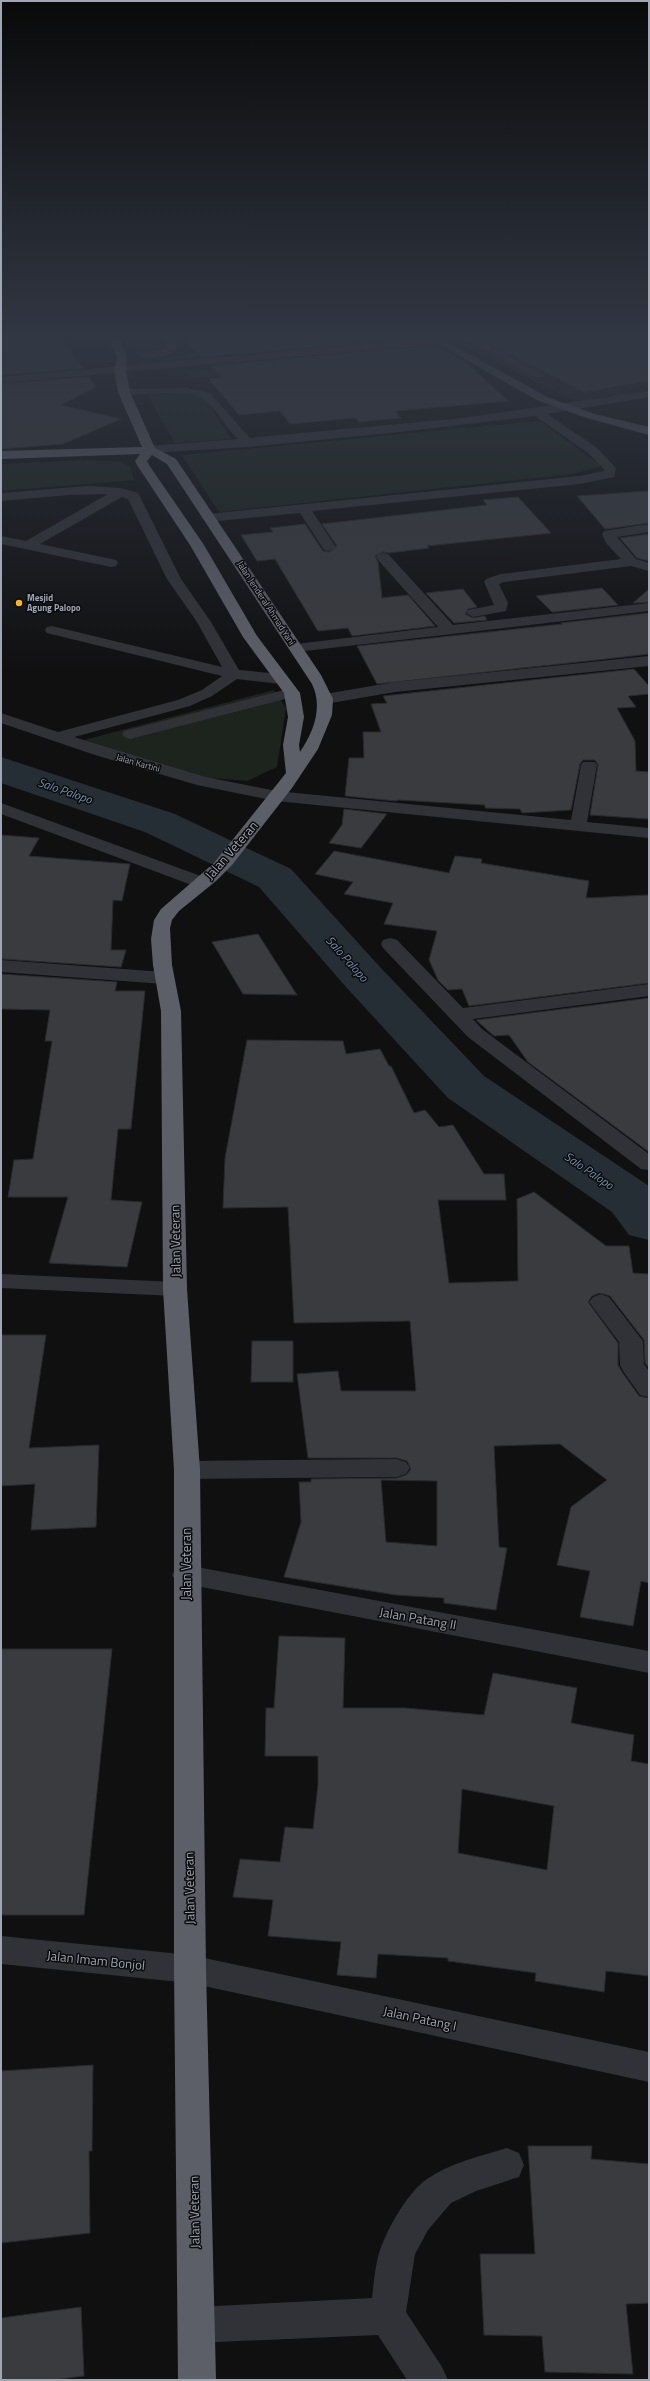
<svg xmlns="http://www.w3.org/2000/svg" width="650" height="2381" viewBox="0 0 650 2381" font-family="'Titillium Web',sans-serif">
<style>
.built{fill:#1c1c1e}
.green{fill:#1c241d}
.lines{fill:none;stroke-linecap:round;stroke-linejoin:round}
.river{fill:#262e35;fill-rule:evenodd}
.building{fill:#3a3b3f;stroke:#2a2a2e;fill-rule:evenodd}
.minor{fill:#313237;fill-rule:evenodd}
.major{fill:#4d4e56;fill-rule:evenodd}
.highway{fill:#5d5f68;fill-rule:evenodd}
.poi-dot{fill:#fbb61f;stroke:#0b0b0c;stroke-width:1.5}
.labels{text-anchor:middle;stroke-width:3;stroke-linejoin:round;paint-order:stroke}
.far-poi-label{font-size:9px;font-weight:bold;fill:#a0a6b3;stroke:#0b0b0c;text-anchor:start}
.far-street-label{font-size:9px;fill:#a0a6b3;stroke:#0b0b0c}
.water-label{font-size:12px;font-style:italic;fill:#7493b1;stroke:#0b0b0c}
.near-street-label{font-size:13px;fill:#a0a6b3;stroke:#0b0b0c}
</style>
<rect width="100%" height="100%" fill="#101011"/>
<path class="built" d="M446 338H649V391L578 403Z"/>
<g class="green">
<path d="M134 338H156L163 349 143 350Z"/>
<path d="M203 352 216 356 162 361 151 358Z"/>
<path d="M239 367 243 374 191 378 186 371Z"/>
<path d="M175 392 205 398 231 439 175 443 147 394Z"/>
<path d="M540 421 602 466 573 474 219 512 182 455Z"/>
<path d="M87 460 121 462 130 467 134 480 1 491V464Z"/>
<path d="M274 690 286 708 277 767 247 781 209 778 84 740Z"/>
</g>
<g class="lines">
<path class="river" d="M1 757 175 814 291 869 380 967 484 1076 649 1186V1240L629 1235 612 1212 448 1098 346 987 259 887 145 832 1 783Z"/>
</g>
<g class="building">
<path d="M20 338H61L83 368 1 375V340Z"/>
<path d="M182 338H415L202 357Z"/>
<path d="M478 338H638L649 343V381L584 392Z"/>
<path d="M437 345 466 362 508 401 395 411 401 418 359 422 355 418 290 424 280 411 239 415 209 379 224 378 211 366Z"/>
<path d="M89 377 96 387 61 405 121 419 63 444 1 449V384Z"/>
<path d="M649 491V523L605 529 577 496Z"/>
<path d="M518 497 551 533 427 546 429 548 389 553 383 552 375 556 378 562 382 598 408 595 435 626 352 636 348 628 318 631 275 559 257 561 241 535 273 532 270 528 305 524 323 551 329 552 337 546 322 524 487 505 483 500Z"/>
<path d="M649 534V561L637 558 620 538Z"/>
<path d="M602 588 618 605 552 612 536 596Z"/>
<path d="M463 589 477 607 468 609 465 614 473 618 485 616 487 620 454 623 426 593Z"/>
<path d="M649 589V602L633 603Z"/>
<path d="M649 613V654L624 657 377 684 357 646 563 624 561 623Z"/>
<path d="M634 669 649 686V694L628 696 636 707 617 708 635 741 636 771 649 772V819L590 815 598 765 595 760H583L580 764 571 810 522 813 520 809 485 808V805L398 800 396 801 345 796 349 758H364L363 732H381L371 704 387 703 383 696Z"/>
<path d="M344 809 387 814 361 848 329 843 342 825Z"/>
<path d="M1 835 39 838 29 856 130 864 122 901 113 900 111 950H126L121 967 1 959Z"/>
<path d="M334 851 449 873 455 856 482 859 481 863 589 881 586 898 649 895V983L469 1006 462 989 448 990 438 980 429 960 437 931 384 924 393 903 344 894 353 882 315 874Z"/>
<path d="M258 934 297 995 243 994 212 942Z"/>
<path d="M1 974 117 982 115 991H145L131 1129H118L111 1200 142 1202 127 1267 49 1263 68 1197H8L14 1160 33 1159 52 1041H45L50 1010 1 1009Z"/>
<path d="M649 998V1152L528 1062 509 1035 494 1036 476 1020Z"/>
<path d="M247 1040 343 1041 346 1054 380 1049 389 1066H391L414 1113 425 1110 439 1127 453 1125 484 1174H504L506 1200H438L449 1283 518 1281 517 1199 534 1192 606 1246H629L633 1273 649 1274V1368L645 1363 644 1340 610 1296 600 1293 592 1296 588 1302 618 1343V1365L622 1372 639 1396 649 1398V1583L641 1581 633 1626 580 1617 590 1571 557 1565 571 1507 607 1480 560 1444 494 1446 499 1547 507 1548 496 1610 444 1603V1598L396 1595 284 1577 301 1522 299 1482H311V1479L397 1478 406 1475 411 1469 407 1461 397 1458H308L297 1374 338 1371 341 1391H416L410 1321 294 1323 288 1207 223 1208 225 1158ZM381 1480 437 1481V1546L386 1542Z"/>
<path d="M1 1335H46L29 1448 99 1445 96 1527 31 1530 35 1484 1 1486Z"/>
<path d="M252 1341H293V1382H251Z"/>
<path d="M279 1636 345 1638 343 1708H405L484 1715 493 1673 577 1688 571 1723 634 1735 631 1761 649 1764V1976L606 1971 604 1992 535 1981 536 1973 448 1961V1958L378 1954 376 1978 337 1975 341 1942 268 1936 273 1900 233 1897 240 1859 280 1862 285 1827 313 1829 318 1785V1756H265L266 1708H274ZM462 1789 554 1806 547 1870 458 1853Z"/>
<path d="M1 1649H112L84 1915H1Z"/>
<path d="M93 2065 92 2151H89L90 2233 1 2243V2071Z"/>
<path d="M528 2146H592L591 2159 649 2164V2303L626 2304 633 2374 545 2372 542 2336 484 2335 480 2254H535Z"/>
<path d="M81 2307 84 2376 53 2380H1V2318Z"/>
</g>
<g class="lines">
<g class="minor">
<path d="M164 338H174L178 348C171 357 151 360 140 357V353L161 350 167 347Z"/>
<path d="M433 338 441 339 442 341 437 344 1 383V377Z"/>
<path d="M461 338H475L545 375 543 377H535Z"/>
<path d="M187 388 210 393 250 438 463 418 649 391V397L547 414 596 447 616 468 614 477 580 484 312 511 336 547 329 551 324 550 300 513 208 522 201 518 208 514 580 476 604 471V469L588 453 535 416 400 432 248 447 146 453 144 450 150 446 238 439C225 427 217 410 204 399 191 389 141 395 124 395L118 392 124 389Z"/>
<path d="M88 486 121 488 138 493 181 579 211 622 239 670 281 674 289 679 281 684 237 679 212 696 190 706 74 737 206 777 276 791 571 820 581 765 583 762H595L597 765 587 822 649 828V838L276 801 197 785 95 755 1 723V713L58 732 178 700 202 690 222 676 47 633 45 630 47 627 52 626 222 667 197 622 167 579 128 499 122 497 40 544 116 560 118 563 116 566 111 567 1 544V536L26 541 108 494 69 495 1 501V493Z"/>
<path d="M649 524V532L617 537 636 559 649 563V571L631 566 504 582 499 584 508 603 506 611 473 617 466 613 468 610 494 605 484 582 486 579 501 574 621 559 606 543 602 534 604 531Z"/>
<path d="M383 553 388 554 453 625 649 603V611L296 652 291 651 289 648 296 644 438 627 378 560 376 557 378 554Z"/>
<path d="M649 656V666L395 692 325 704 317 699 325 694 395 682Z"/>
<path d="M292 688 297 690 300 693 297 696 130 739 124 737 122 734 124 731Z"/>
<path d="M1 803 209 879 212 883 209 887H197L1 814Z"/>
<path d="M390 938 397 940 463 1008 649 984V996L473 1019 482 1029 649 1154V1170L641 1169 468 1037 383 948 381 944 383 940Z"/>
<path d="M1 960 164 972 171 974 174 978 171 982 164 984 1 972Z"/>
<path d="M1 1274 175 1282 183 1284 187 1289 183 1294 175 1296 1 1288Z"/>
<path d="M601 1294 609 1297 643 1341 644 1364 649 1371V1397L640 1395 623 1371 620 1365 619 1342 589 1302 593 1297Z"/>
<path d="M397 1459 406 1462 410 1468 406 1474 397 1477 187 1479 178 1476 174 1470 178 1464 187 1461Z"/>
<path d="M186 1565 649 1651V1673L176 1582 172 1575 176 1568Z"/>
<path d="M1 1936 190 1955 649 2052V2082L190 1983 1 1964Z"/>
<path d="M507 2148 519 2153 524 2165 519 2177 476 2191 451 2203 428 2230 415 2254 406 2312 442 2367 448 2380H407L378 2335 196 2343 183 2338 178 2325 183 2312 196 2307 372 2298C374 2283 375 2265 380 2250 388 2228 407 2193 427 2179 450 2163 481 2156 507 2148Z"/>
</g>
<path class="major" d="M427 338H440L547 397 595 414 649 427V435L587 418 539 401Z"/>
<path class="highway" d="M109 338H119L127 357 126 370 130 392 155 448 176 459 321 675 333 699 332 715 318 749 292 788 232 865 216 881 179 911 172 920 170 928 172 965 181 1011 187 1289 200 1470 206 1969 216 2380H178L174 1969V1470L163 1289 161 1011 153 965 151 939 154 920 161 909 214 863 286 773 283 745 288 717 284 693 243 637 190 545 137 465 135 461 140 454 1 459V451L142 447 118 392 114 370 117 357ZM152 455 167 464 312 684C323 707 314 731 300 752L299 745 304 717 300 693 257 636 204 545 149 465 147 461Z"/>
</g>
<linearGradient id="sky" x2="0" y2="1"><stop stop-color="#090909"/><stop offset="0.5" stop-color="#313743"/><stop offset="1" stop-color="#313743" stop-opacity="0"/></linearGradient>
<rect width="650" height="671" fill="url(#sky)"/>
<circle class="poi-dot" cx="19" cy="603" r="4"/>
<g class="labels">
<g class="far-poi-label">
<text x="27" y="601">Mesjid<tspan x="27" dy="10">Agung Palopo</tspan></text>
</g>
<g class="far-street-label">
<text transform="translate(266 603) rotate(57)" y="3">Jalan Jenderal Ahmad Yani</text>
<text transform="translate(138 763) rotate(16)" y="3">Jalan Kartini</text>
</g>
<g class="water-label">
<text transform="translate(65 791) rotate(19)" y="4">Salo Palopo</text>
<text transform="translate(347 959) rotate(48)" y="4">Salo Palopo</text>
<text transform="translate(589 1171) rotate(34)" y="4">Salo Palopo</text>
</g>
<g class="near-street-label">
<text transform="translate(231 850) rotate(-49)" y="5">Jalan Veteran</text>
<text transform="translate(175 1241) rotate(-91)" y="5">Jalan Veteran</text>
<text transform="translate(186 1564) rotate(-90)" y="5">Jalan Veteran</text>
<text transform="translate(418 1618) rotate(10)" y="5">Jalan Patang II</text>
<text transform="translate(189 1888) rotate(-91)" y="5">Jalan Veteran</text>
<text transform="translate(96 1960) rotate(6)" y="5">Jalan Imam Bonjol</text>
<text transform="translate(420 2018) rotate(12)" y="5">Jalan Patang I</text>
<text transform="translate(194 2212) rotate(-91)" y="5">Jalan Veteran</text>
</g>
</g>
<rect width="650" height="2381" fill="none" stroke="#a0a6b3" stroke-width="4"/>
</svg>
